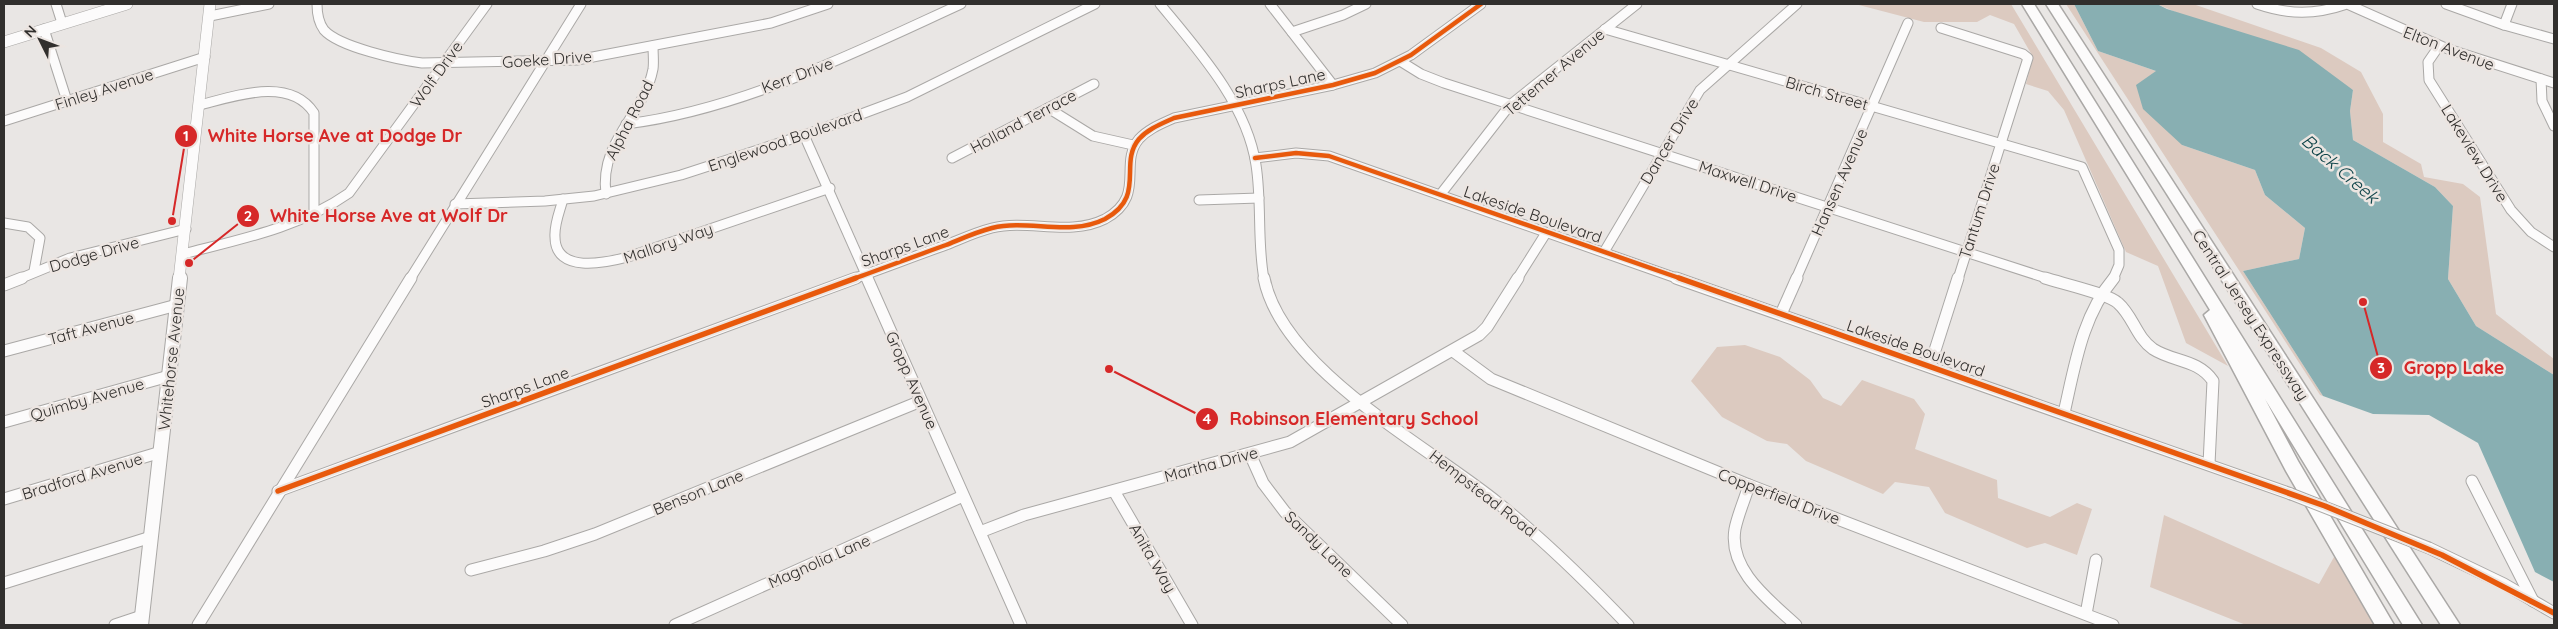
<svg xmlns="http://www.w3.org/2000/svg" width="2558" height="629" viewBox="0 0 2558 629" font-family="Quicksand,sans-serif">
<style>
.green{fill:#dccac0}
.water{fill:#88afb2}
.lines{fill:none;stroke-linecap:round;stroke-linejoin:round}
.minor-far1-casing{stroke:#aaa8a6;stroke-width:11}
.minor-casing{stroke:#aaa8a6;stroke-width:13}
.major-far1-casing{stroke:#aaa8a6;stroke-width:12}
.major-casing{stroke:#aaa8a6;stroke-width:16}
.highway-casing{stroke:#aaa8a6;stroke-width:3}
.minor-far1{stroke:#fcfbfb;stroke-width:9}
.minor{stroke:#fcfbfb;stroke-width:11}
.major-far1{stroke:#fcfbfb;stroke-width:11}
.major{stroke:#fcfbfb;stroke-width:14}
.highway{fill:#fcfbfb;fill-rule:evenodd}
.minor-bridge-casing{stroke:#aaa8a6;stroke-width:13;stroke-linecap:butt}
.minor-bridge{stroke:#fcfbfb;stroke-width:11}
.cycleway-far1-casing{stroke:#ece5e1;stroke-width:7}
.cycleway-casing{stroke:#ece5e1;stroke-width:9}
.cycleway-far1{stroke:#e8590c;stroke-width:4.5}
.cycleway{stroke:#e8590c;stroke-width:5.5}
.labels{text-anchor:middle;stroke-width:5;stroke-linejoin:round;paint-order:stroke}
.street-label{font-size:16px;fill:#312f2d;stroke:#ece5e1}
.water-label{font-size:18px;font-style:italic;fill:#10454a;stroke:#ece5e1}
.leader{fill:none;stroke:#d62828;stroke-width:2}
.callout-dot{fill:#d62828;stroke:#ece5e1;stroke-width:2}
.mark-label{font-size:15px;text-anchor:middle;font-weight:bold;fill:#fff}
.callout-label{font-size:18px;text-anchor:middle;font-weight:bold;fill:#d62828;stroke:#ece5e1;stroke-width:5;stroke-linejoin:round;paint-order:stroke}
</style>
<rect width="100%" height="100%" fill="#e9e6e4"/>
<g class="green">
<path d="M1855 4H2011L2228 366 2186 343 2158 266 2126 252 2064 110 2048 91 2026 84 2033 57 2014 24 1990 15 1977 22H1924Z"/>
<path d="M2066 4H2074L2098 51 2156 71 2182 145 2255 170 2265 195 2305 228 2299 259 2243 271 2323 396 2320 395Z"/>
<path d="M2157 4H2193L2321 48 2361 72 2383 114V142L2421 164 2424 177 2463 184 2480 197 2496 314 2554 359V375L2476 326 2448 279 2453 206 2435 187 2353 140 2350 111 2353 90Z"/>
<path d="M1745 345 1780 357 1810 380 1823 398 1841 406 1862 380 1914 399 1925 414 1915 449 1997 480 1998 498 2050 517 2077 503 2092 509 2077 555 2045 543 2027 548 1945 513 1929 487 1895 482 1883 494 1806 461 1787 444 1767 441 1722 417 1691 381 1717 347Z"/>
<path d="M2164 515 2319 584 2334 557 2346 562 2384 625H2246L2150 587Z"/>
</g>
<path class="water" d="M2074 4H2157L2167 9 2299 50 2353 90 2350 111 2353 140 2435 187 2453 206 2448 279 2476 326 2554 375V582L2535 572 2478 443 2429 415 2373 414 2323 396 2243 271 2299 259 2305 228 2265 195 2255 170 2182 145 2143 109 2136 85 2156 71 2098 51Z"/>
<g class="lines">
<g class="minor-far1-casing">
<g id="minor-far1">
<path d="M56 4 62 23"/>
<path d="M317 4C317 13 318 22 324 30 339 47 399 60 422 63L577 60 771 23 828 4"/>
<path d="M1160 4C1198 50 1247 104 1256 165 1262 203 1257 242 1264 279"/>
<path d="M1270 4 1333 85"/>
<path d="M2257 4C2289 15 2315 15 2347 4L2448 49 2554 83"/>
<path d="M2446 4 2504 25 2554 39"/>
<path d="M210 16 269 4"/>
<path d="M2504 25 2512 4"/>
<path d="M1941 28 2023 54 2028 58 1958 279"/>
<path d="M44 29 67 101"/>
<path d="M1605 29 2082 167 2119 250V265L2113 279"/>
<path d="M1292 32 1343 15 1366 4"/>
<path d="M2439 46 2428 62 2429 80 2511 210 2531 232 2554 247"/>
<path d="M1400 61 1421 74 1444 83 2049 279"/>
<path d="M2541 79 2542 101 2554 126"/>
<path d="M200 105C235 96 290 76 314 113V216"/>
<path d="M1048 108 1093 136 1133 145"/>
<path d="M4 121 205 57"/>
<path d="M626 124C741 110 856 52 961 4"/>
<path d="M804 135 868 279"/>
<path d="M952 158 1094 84"/>
<path d="M1255 158 1296 153 1329 156 1679 279"/>
<path d="M606 194C599 140 644 116 653 69 654 62 653 54 653 46"/>
<path d="M1440 195 1510 105 1637 4"/>
<path d="M563 199C560 211 554 224 555 237 555 274 605 263 628 257L830 188"/>
<path d="M1199 200 1259 198"/>
<path d="M455 204 545 201 594 196 681 175 816 131 907 97 1095 4"/>
<path d="M4 223 28 227 40 238 34 271"/>
<path d="M1604 252 1700 90 1797 4"/>
<path d="M183 254C241 239 299 228 349 193L487 4"/>
<path d="M19 279 70 258 186 229"/>
<path d="M410 279 581 4"/>
<path d="M853 279C884 268 915 256 946 245 961 239 976 232 992 228 1029 219 1069 237 1105 219 1147 196 1118 164 1139 139 1148 129 1161 124 1174 118L1333 85 1375 73 1411 55 1481 4"/>
<path d="M1517 279 1546 233"/>
<path d="M1796 279 1908 23"/>
</g>
</g>
<g class="minor-casing">
<g id="minor">
<path d="M867 278 1021 625"/>
<path d="M1264 278C1282 370 1428 446 1498 503 1544 540 1587 582 1628 625"/>
<path d="M1676 278 2291 494"/>
<path d="M2045 278C2060 283 2109 294 2118 303 2133 316 2136 337 2153 349 2173 362 2198 359 2213 381L2209 464"/>
<path d="M4 285 22 278"/>
<path d="M1781 314 1797 278"/>
<path d="M4 351 177 305"/>
<path d="M1453 351 1491 379 1749 485 2113 625"/>
<path d="M1930 366 1958 278"/>
<path d="M2064 413C2075 365 2082 316 2114 278"/>
<path d="M4 422 169 376"/>
<path d="M1250 454 1263 483 1285 512 1402 625"/>
<path d="M2472 481 2533 601"/>
<path d="M1749 485C1745 499 1738 514 1735 529 1728 570 1769 600 1796 625"/>
<path d="M278 491 856 278"/>
<path d="M1114 491 1192 625"/>
<path d="M4 499 161 452"/>
<path d="M980 532 1024 515 1290 442 1479 335 1487 327 1518 278"/>
<path d="M2429 548 2504 584 2554 613"/>
<path d="M471 570 544 551 595 534 921 401"/>
<path d="M4 583 151 537"/>
<path d="M2086 614 2096 560"/>
<path d="M115 625 142 616"/>
<path d="M198 625 411 278"/>
<path d="M675 625 963 496"/>
</g>
</g>
<g class="major-far1-casing">
<g id="major-far1">
<path d="M4 42 127 4"/>
<path d="M179 279 210 4"/>
</g>
</g>
<g class="major-casing">
<path id="major" d="M141 625 180 278"/>
</g>
<g class="highway-casing">
<g id="highway">
<path d="M2022 4H2034L2422 625H2403L2265 399 2298 461 2394 625H2375L2286 471 2204 315 2210 310Z"/>
<path d="M2046 4H2058L2460 625H2441Z"/>
</g>
</g>
<use href="#minor-far1" class="minor-far1"/>
<use href="#minor" class="minor"/>
<use href="#major-far1" class="major-far1"/>
<use href="#major" class="major"/>
<use href="#highway" class="highway"/>
<g class="minor-bridge-casing">
<path id="minor-bridge" d="M2291 494 2429 548"/>
</g>
<use href="#minor-bridge" class="minor-bridge"/>
<g class="cycleway-far1-casing">
<g id="cycleway-far1">
<path d="M1255 158 1296 153 1329 156 1682 279"/>
<path d="M853 279C884 268 915 256 946 245 961 239 976 232 992 228 1029 219 1069 237 1105 219 1147 196 1118 164 1139 139 1148 129 1161 124 1174 118L1333 85 1375 73 1411 55 1481 4"/>
</g>
</g>
<g class="cycleway-casing">
<g id="cycleway">
<path d="M1679 278 2325 506 2442 555 2554 613"/>
<path d="M278 491 856 278"/>
</g>
</g>
<use href="#cycleway-far1" class="cycleway-far1"/>
<use href="#cycleway" class="cycleway"/>
</g>
<g class="labels">
<g class="street-label">
<text transform="translate(2449 48) rotate(21)" y="6">Elton Avenue</text>
<text transform="translate(547 59) rotate(-4)" y="6">Goeke Drive</text>
<text transform="translate(1554 72) rotate(-40)" y="6">Tettemer Avenue</text>
<text transform="translate(436 74) rotate(-54)" y="6">Wolf Drive</text>
<text transform="translate(797 75) rotate(-20)" y="6">Kerr Drive</text>
<text transform="translate(1280 83) rotate(-12)" y="6">Sharps Lane</text>
<text transform="translate(104 89) rotate(-18)" y="6">Finley Avenue</text>
<text transform="translate(1827 93) rotate(16)" y="6">Birch Street</text>
<text transform="translate(629 120) rotate(-63)" y="6">Alpha Road</text>
<text transform="translate(1023 121) rotate(-28)" y="6">Holland Terrace</text>
<text transform="translate(785 140) rotate(-19)" y="6">Englewood Boulevard</text>
<text transform="translate(1669 141) rotate(-59)" y="6">Dancer Drive</text>
<text transform="translate(2475 153) rotate(58)" y="6">Lakeview Drive</text>
<text transform="translate(1748 181) rotate(18)" y="6">Maxwell Drive</text>
<text transform="translate(1839 182) rotate(-66)" y="6">Hansen Avenue</text>
<text transform="translate(1979 211) rotate(-72)" y="6">Tantum Drive</text>
<text transform="translate(1533 214) rotate(19)" y="6">Lakeside Boulevard</text>
<text transform="translate(668 243) rotate(-19)" y="6">Mallory Way</text>
<text transform="translate(905 246) rotate(-20)" y="6">Sharps Lane</text>
<text transform="translate(94 254) rotate(-16)" y="6">Dodge Drive</text>
<text transform="translate(2251 315) rotate(57)" y="6">Central Jersey Expressway</text>
<text transform="translate(91 328) rotate(-15)" y="6">Taft Avenue</text>
<text transform="translate(1916 348) rotate(19)" y="6">Lakeside Boulevard</text>
<text transform="translate(171 359) rotate(-84)" y="6">Whitehorse Avenue</text>
<text transform="translate(912 380) rotate(66)" y="6">Gropp Avenue</text>
<text transform="translate(525 387) rotate(-20)" y="6">Sharps Lane</text>
<text transform="translate(87 399) rotate(-16)" y="6">Quimby Avenue</text>
<text transform="translate(1211 464) rotate(-15)" y="6">Martha Drive</text>
<text transform="translate(82 476) rotate(-17)" y="6">Bradford Avenue</text>
<text transform="translate(698 492) rotate(-22)" y="6">Benson Lane</text>
<text transform="translate(1483 493) rotate(38)" y="6">Hempstead Road</text>
<text transform="translate(1779 496) rotate(21)" y="6">Copperfield Drive</text>
<text transform="translate(1319 544) rotate(44)" y="6">Sandy Lane</text>
<text transform="translate(1153 558) rotate(60)" y="6">Anita Way</text>
<text transform="translate(819 561) rotate(-24)" y="6">Magnolia Lane</text>
</g>
<g class="water-label">
<text transform="translate(2340 169) rotate(41)" y="6">Back Creek</text>
</g>
</g>
<path class="leader" d="M172 221L186 136M189 263L248 216M2363 302L2381 368M1109 369L1207 419"/>
<g class="callout-dot">
<circle cx="172" cy="221" r="5"/>
<circle cx="189" cy="263" r="5"/>
<circle cx="2363" cy="302" r="5"/>
<circle cx="1109" cy="369" r="5"/>
<circle cx="186" cy="136" r="12"/>
<circle cx="248" cy="216" r="12"/>
<circle cx="2381" cy="368" r="12"/>
<circle cx="1207" cy="419" r="12"/>
</g>
<g class="mark-label">
<text x="186" y="141">1</text>
<text x="248" y="221">2</text>
<text x="2381" y="373">3</text>
<text x="1207" y="424">4</text>
</g>
<g class="callout-label">
<text x="335" y="142">White Horse Ave at Dodge Dr</text>
<text x="389" y="222">White Horse Ave at Wolf Dr</text>
<text x="2454" y="374">Gropp Lake</text>
<text x="1354" y="425">Robinson Elementary School</text>
</g>
<rect width="2558" height="629" fill="none" stroke="#312f2d" stroke-width="10"/>
<g transform="translate(40 40) rotate(312)" stroke="#ece5e1" stroke-width="4" paint-order="stroke">
<path d="M0-4L9 19L0 12L-9 19Z" fill="#312f2d"/>
<text y="-8" font-size="14" font-weight="bold" text-anchor="middle" fill="#312f2d">N</text>
</g>
</svg>
